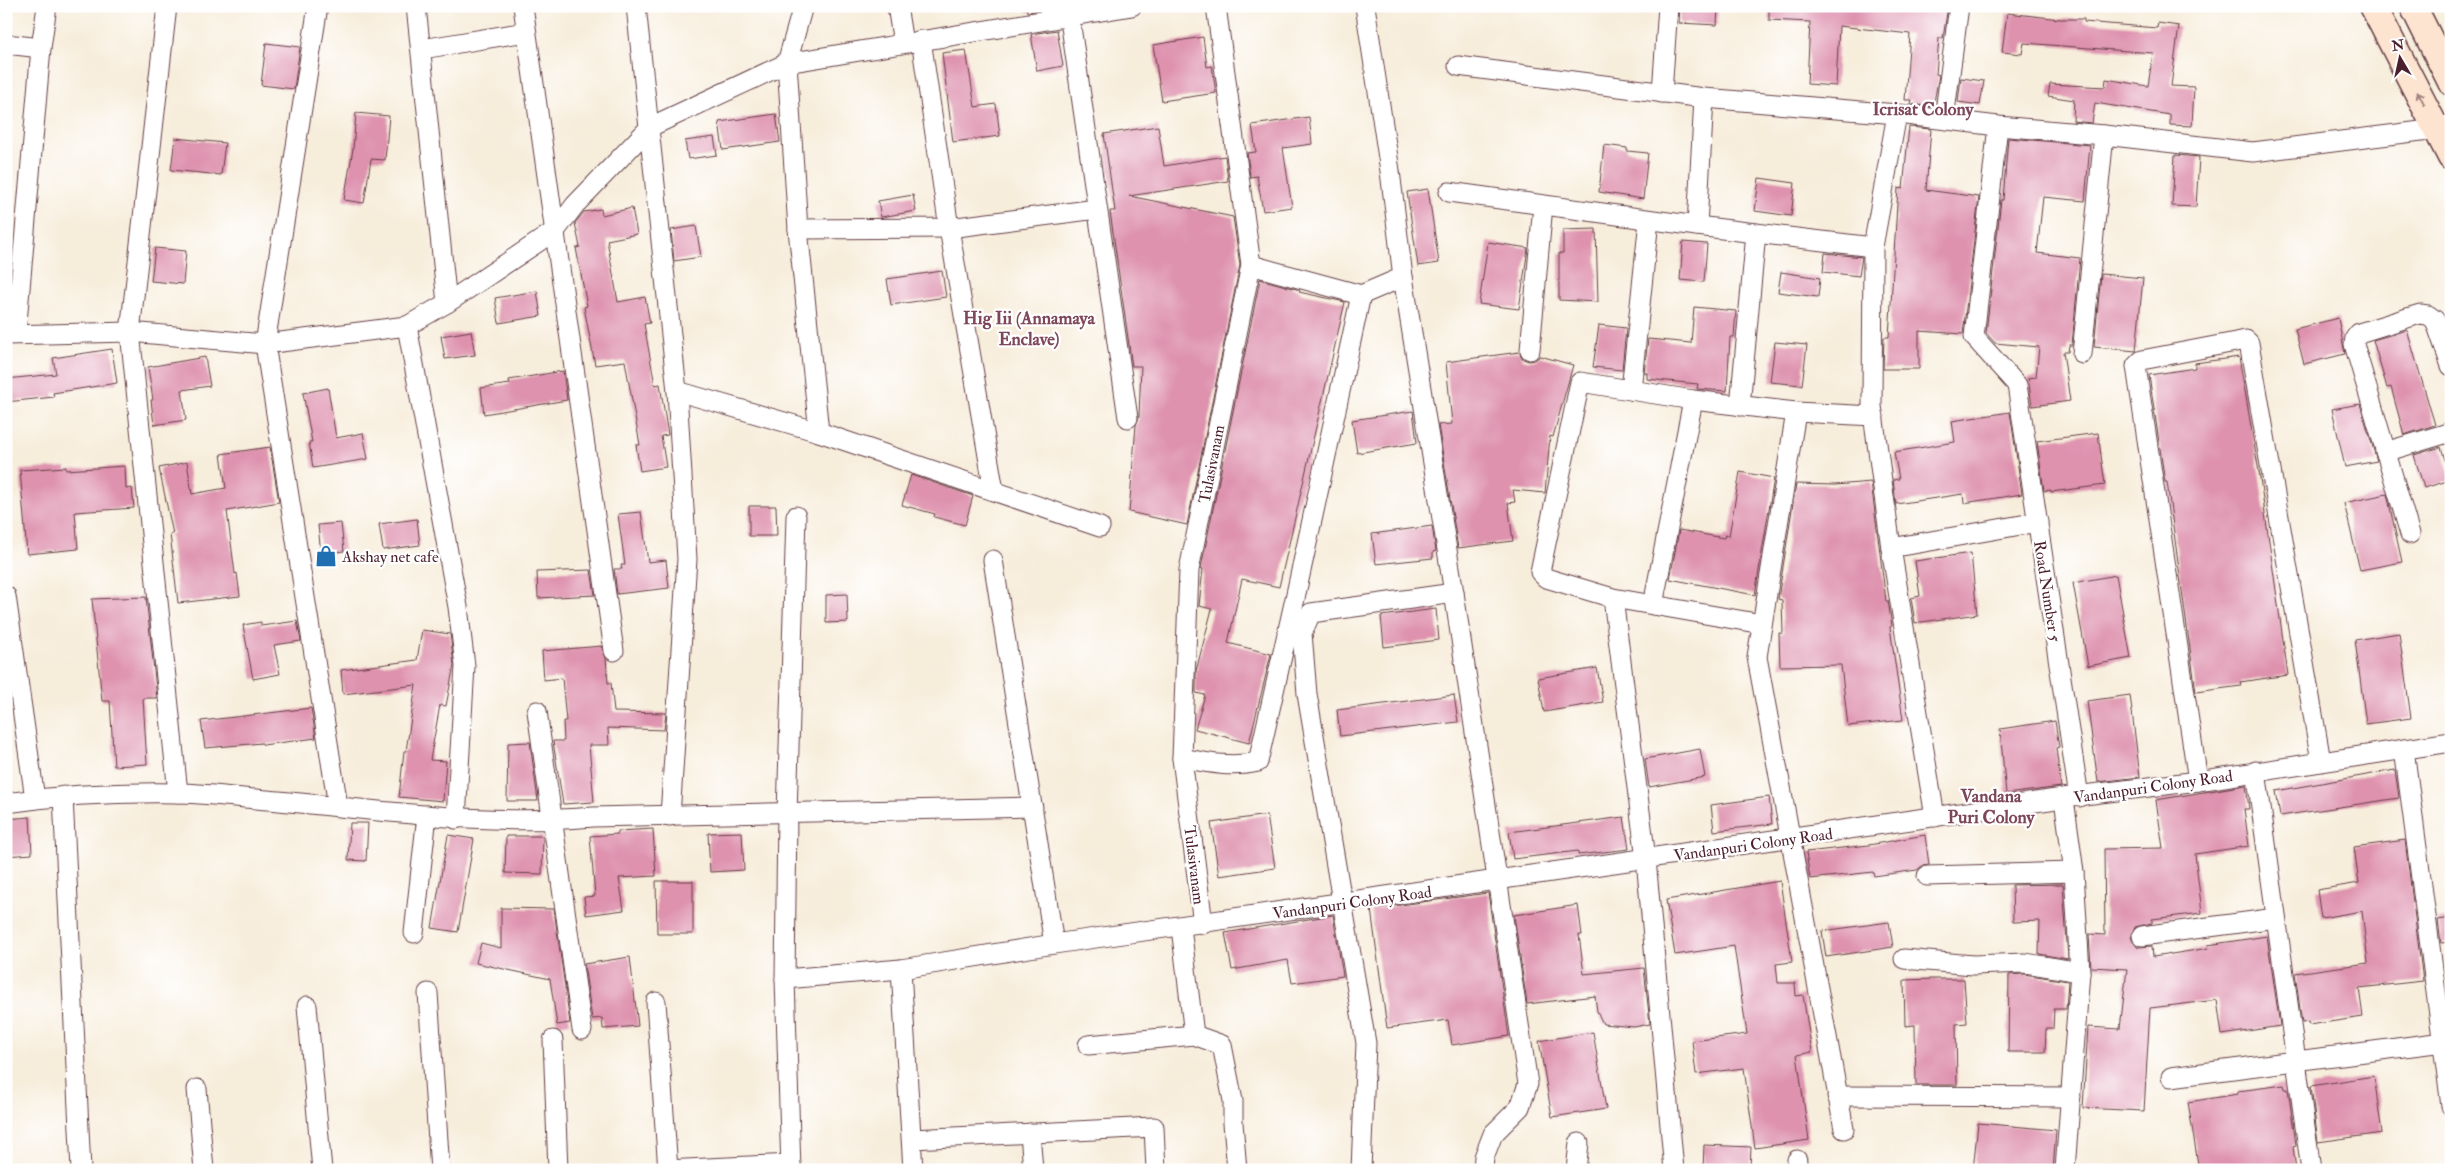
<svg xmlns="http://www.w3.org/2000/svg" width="2457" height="1176" viewBox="0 0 2457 1176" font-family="'IM FELL Double Pica',serif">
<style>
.building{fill:#de92ae}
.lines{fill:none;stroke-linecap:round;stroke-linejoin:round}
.minor-casing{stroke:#643e45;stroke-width:21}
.secondary-casing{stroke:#643e45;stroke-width:29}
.minor{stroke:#fff;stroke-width:19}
.secondary{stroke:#fde4d1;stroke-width:26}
.oneway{stroke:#a4827e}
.labels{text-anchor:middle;stroke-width:4.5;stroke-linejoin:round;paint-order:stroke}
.street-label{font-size:16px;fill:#4a1f2b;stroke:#fff}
.poi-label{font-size:16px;fill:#4a1f2b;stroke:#fff;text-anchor:start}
.neighbourhood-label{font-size:18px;font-weight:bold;fill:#7e4759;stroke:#fff}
</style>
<rect width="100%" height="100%" fill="#fff"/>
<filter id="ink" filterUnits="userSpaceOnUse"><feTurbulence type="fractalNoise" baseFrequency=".02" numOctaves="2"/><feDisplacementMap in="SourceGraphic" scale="10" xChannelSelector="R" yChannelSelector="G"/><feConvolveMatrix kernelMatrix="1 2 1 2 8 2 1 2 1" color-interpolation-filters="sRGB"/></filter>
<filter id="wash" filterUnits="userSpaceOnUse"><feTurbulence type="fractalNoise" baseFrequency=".0096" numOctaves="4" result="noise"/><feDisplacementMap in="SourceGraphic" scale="20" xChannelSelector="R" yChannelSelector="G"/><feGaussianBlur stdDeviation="1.12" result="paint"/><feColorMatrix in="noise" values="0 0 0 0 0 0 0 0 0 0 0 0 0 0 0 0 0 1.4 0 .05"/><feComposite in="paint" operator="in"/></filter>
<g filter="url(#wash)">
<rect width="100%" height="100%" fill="#f7eddb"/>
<g id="blocks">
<g class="building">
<path d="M1026 6H1053L1054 8 1027 12Z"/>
<path d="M1680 6H1718L1717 25 1679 23Z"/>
<path d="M1769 6H1948L1943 38H1939L1936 74 1939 75 1933 107 1911 104 1912 100H1905L1910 34 1839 26 1836 86 1807 84 1810 22 1769 20Z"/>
<path d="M2007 13 2060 19H2084V22L2157 28 2158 23 2179 26 2171 86 2194 87 2192 126 2170 125V115L2095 103 2092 123 2073 121 2074 100 2048 96 2050 84 2105 87 2106 79 2148 86 2153 53 2024 43 2022 54 2002 52Z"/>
<path d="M1057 30 1063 66 1037 71 1031 34Z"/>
<path d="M1203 37 1207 67 1212 66 1216 93 1162 101 1153 45Z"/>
<path d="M266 43 300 47 294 89 261 85Z"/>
<path d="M966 50 975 107 996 104 1000 136 953 142 942 53Z"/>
<path d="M1961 78 1984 81 1980 105 1958 102Z"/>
<path d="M356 113 389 116 385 160 371 159 364 203 344 200 353 149Z"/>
<path d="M776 114 780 142 723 150 719 122Z"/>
<path d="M1309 117 1312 144 1283 148 1292 207 1263 211 1257 176 1250 177 1247 153 1256 152 1252 125Z"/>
<path d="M1158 126 1164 166 1225 156 1228 181 1129 196 1233 217 1240 265 1187 525 1129 512 1136 425 1139 417 1141 366H1132L1110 211H1115L1104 134Z"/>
<path d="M1909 127 1931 129 1926 190 1979 197 1963 334 1919 331V369H1883L1884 337H1889L1898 188 1903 189Z"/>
<path d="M714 137 717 155 688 159 685 141Z"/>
<path d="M175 138 225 143 221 175 171 170Z"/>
<path d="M2008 138 2090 145 2085 201 2043 197 2037 253 2080 258 2072 345H2069L2068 352H2063L2070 401 2032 406 2028 378 2036 377 2039 347 1995 343 1986 333 2001 200H2003Z"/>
<path d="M1604 145 1627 148V151L1648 153 1643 199 1599 192Z"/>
<path d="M2175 155 2199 157 2196 207 2172 206Z"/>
<path d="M1759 178 1795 183 1791 216 1755 211Z"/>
<path d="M1428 189 1439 263 1418 266 1407 192Z"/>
<path d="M913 195 916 211 881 217 878 201Z"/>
<path d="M632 208 637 234 607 240 618 302 645 297 650 323 644 324 655 385 660 384 668 435 661 436 666 467 640 471 636 445H640L625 361 595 365 584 307 587 306 576 248 580 247 575 223 584 212 601 209 602 215Z"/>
<path d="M696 226 701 257 674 261 671 230Z"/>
<path d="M1596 229 1598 302 1559 300V253H1563V230Z"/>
<path d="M1488 242 1528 248 1519 309 1479 304Z"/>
<path d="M1683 242 1707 244 1704 282 1680 280Z"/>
<path d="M155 248 186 251 183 284 151 281Z"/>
<path d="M1825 253 1862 257 1859 276 1823 272Z"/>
<path d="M942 271 946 297 891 305 887 279Z"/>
<path d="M1781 272 1820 278 1818 297 1778 292Z"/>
<path d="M2101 274 2143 278 2136 351 2094 347Z"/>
<path d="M1260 279 1300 290 1299 292 1345 302 1279 587 1242 579 1228 643 1271 654 1249 743 1195 729 1205 695 1196 693V671L1212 609 1199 606 1203 569 1201 568Z"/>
<path d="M537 291 541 316 499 323 495 298Z"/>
<path d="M1694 307 1736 311 1734 337H1730L1727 391 1697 389 1698 384 1647 379V373H1644L1648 339 1691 343Z"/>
<path d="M2338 318 2345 354 2304 364 2295 329Z"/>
<path d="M1599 325 1626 328 1622 370 1593 367Z"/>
<path d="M2407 330 2435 425 2404 435 2391 387 2387 388 2373 340Z"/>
<path d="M471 331 475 355 445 359 441 336Z"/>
<path d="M1775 342 1807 345 1802 385 1770 382Z"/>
<path d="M112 349 117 383 53 393 54 397 6 402V379L56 374 53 358Z"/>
<path d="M1519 352 1523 359 1529 361 1535 360 1540 356 1573 365 1553 437 1550 436 1545 493 1513 490 1515 502 1508 503 1513 541 1458 548 1438 425 1452 424 1446 362Z"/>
<path d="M205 357 210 386 182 390 186 420 154 425 151 400H153L148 367Z"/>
<path d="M2239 357 2260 478 2288 675 2240 682 2241 686 2196 692 2167 482H2165L2149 375 2195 368V363Z"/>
<path d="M563 371 567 400 484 414 481 388 510 384 509 380Z"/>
<path d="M328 388 336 438 363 433 368 459 313 468 309 442H312L303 393Z"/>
<path d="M2360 404 2377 461 2345 467 2332 409Z"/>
<path d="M1413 411 1417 443 1357 453 1352 420Z"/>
<path d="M2010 412 2022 494 1964 503 1963 494 1896 504 1893 480 1899 479 1894 452 1955 442 1952 421Z"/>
<path d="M2098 433 2105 485 2051 492V490L2044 491 2037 441Z"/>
<path d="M270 447 279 502 227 511 235 574 237 573 240 596 178 603 170 534H173L159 468 187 462 192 494 226 488 221 454Z"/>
<path d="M2441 447 2451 480 2424 488 2414 455Z"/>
<path d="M125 466 126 489 132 488 134 508 75 512 78 549 27 554 20 470 66 467V470Z"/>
<path d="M1740 472 1774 478 1755 595 1670 579 1679 530 1724 538 1725 535 1729 536Z"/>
<path d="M911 475 973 496 965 525 934 517 935 514 902 505Z"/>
<path d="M1871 482 1886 601H1888L1892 626 1890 627 1903 720 1848 726 1841 665 1780 666 1779 633H1783L1782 600 1778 599 1796 484 1835 485Z"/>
<path d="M2387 494 2402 562 2360 570 2344 503Z"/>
<path d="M749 506H776L777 536H749Z"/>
<path d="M641 512 648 562 666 560 669 588 617 594 614 569H622L621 565H625L618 514Z"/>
<path d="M417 519 420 545 383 550 379 524Z"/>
<path d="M341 523 344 551 321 554 318 525Z"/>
<path d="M1432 526 1436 551 1433 552V558L1376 564 1372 534Z"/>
<path d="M1971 553 1977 614 1915 623 1911 598 1920 596 1915 561Z"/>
<path d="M591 570 595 595 538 598 537 572Z"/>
<path d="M2116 575 2131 658 2088 666 2073 583Z"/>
<path d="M847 594 848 622 826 623V595Z"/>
<path d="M146 597 157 698H143L147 764 114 766 110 701H102L92 599Z"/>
<path d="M1436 609 1439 640 1384 647 1381 616Z"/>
<path d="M297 621 301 641 274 645 280 674 253 679 243 625 261 622V626Z"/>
<path d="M422 630 450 634 454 665 446 706 440 705 430 760 446 761 443 801 399 797 404 751H406L416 685 343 694 341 670 417 660Z"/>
<path d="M2399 633 2411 718 2366 724 2355 640Z"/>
<path d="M602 646 606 658 608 683H611L614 712 666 713 664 730 608 728 609 745H589L594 802 563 804 553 741H564L563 721H566L562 678 544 680 542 651Z"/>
<path d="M1597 668 1603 702 1544 712 1538 678Z"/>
<path d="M1454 695 1458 722 1340 736 1337 710Z"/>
<path d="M2130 695 2140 777 2098 782 2087 701Z"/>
<path d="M311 708 316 738 263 745 262 743 205 748 201 721Z"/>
<path d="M2055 721 2059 747 2056 748 2061 787 2006 794 2000 729Z"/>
<path d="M530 742 538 801H507L508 743Z"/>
<path d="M1700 749 1705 777 1649 787 1645 759Z"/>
<path d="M2395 770 2399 798 2280 816 2276 791Z"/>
<path d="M2246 785 2249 809H2244L2249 846 2195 854 2202 913 2152 919V923L2135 927 2131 938 2138 947 2152 946 2153 957 2209 948 2208 945 2267 936 2280 1026 2222 1035 2217 1000 2150 1008 2144 1111 2083 1108 2088 1027 2120 1029 2127 969 2091 967 2089 934 2105 935 2104 849 2163 848 2156 800Z"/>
<path d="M1769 797 1772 824 1714 831 1711 805Z"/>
<path d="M1267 815 1275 868 1219 876 1211 823Z"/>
<path d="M30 817 32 854 6 856V819Z"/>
<path d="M1624 817 1629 849 1578 855V851L1513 859 1509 832Z"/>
<path d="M350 823H368L366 861 348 860Z"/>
<path d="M653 829 656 876 619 878 624 910 586 915 584 897 595 896 590 836 618 834V831Z"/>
<path d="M742 832 744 870 710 872 708 833Z"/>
<path d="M448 835 474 839 458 932 432 928Z"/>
<path d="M1925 835 1929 865 1922 866 1917 870 1874 876 1873 872 1810 879 1806 852 1869 845Z"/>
<path d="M506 836H543L542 874 505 873Z"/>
<path d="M2405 840 2423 981 2359 988 2363 1017 2309 1025 2308 1022 2302 1023 2295 973 2368 963 2362 911 2321 918 2317 890 2359 883 2354 847Z"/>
<path d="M656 881H693V934H657Z"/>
<path d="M1780 881 1792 962 1776 964 1778 983H1795L1796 996 1803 995 1812 1052 1797 1055 1809 1140 1755 1148 1744 1068 1696 1074 1692 1041 1747 1034 1734 946 1675 955 1666 900Z"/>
<path d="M2063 884 2068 959 2039 954 2040 921 2013 922 2012 885Z"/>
<path d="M1488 893 1509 1036 1452 1045 1448 1020 1387 1028 1371 909Z"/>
<path d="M1578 905 1582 935H1579L1584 974 1644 968 1650 1024 1634 1027 1603 1024 1597 1011 1595 996 1527 1004 1514 915Z"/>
<path d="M501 908 554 909 570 1023 557 1025 550 979 476 963 481 943 501 948Z"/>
<path d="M1333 915 1343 976 1292 983 1288 960 1232 970 1225 933Z"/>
<path d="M2451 918V942L2441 943 2438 920Z"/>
<path d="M1889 922 1893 947 1826 957 1822 931Z"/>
<path d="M630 957 638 1026 603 1029 602 1018 592 1019 584 964Z"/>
<path d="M2024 974 2068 981 2066 1009H2054L2053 1029H2046L2045 1052H2008L2009 975Z"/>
<path d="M1934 979H1964L1967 1023 1956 1024 1957 1085H1916L1915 1025 1905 1026 1904 980Z"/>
<path d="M1593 1032 1606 1109 1552 1117 1539 1041Z"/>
<path d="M2374 1076 2382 1133 2318 1142 2311 1086Z"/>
<path d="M2284 1085 2285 1089H2288L2296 1145 2293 1146 2296 1170H2199L2188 1102 2238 1094V1091Z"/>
<path d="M1978 1123 2056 1130 2053 1170H1973Z"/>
<path d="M1704 1145 1751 1147 1750 1170H1703Z"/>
</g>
</g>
</g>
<g filter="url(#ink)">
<use href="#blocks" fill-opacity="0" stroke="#643e45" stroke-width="1"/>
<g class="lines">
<g class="minor-casing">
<g id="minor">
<path d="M167 6 130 332 178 793"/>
<path d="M318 6 265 344 338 806"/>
<path d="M416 6 447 303"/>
<path d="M523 6 614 651"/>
<path d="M636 6 677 391 687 559 670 816"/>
<path d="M803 6 787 63 798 229 819 432"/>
<path d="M897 6 903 43"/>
<path d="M1068 6 1128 418"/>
<path d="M1365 6 1390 171 1403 277 1454 593 1528 1084 1520 1107 1493 1134 1484 1157 1483 1170"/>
<path d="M921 40 949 228 994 491"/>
<path d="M6 44 41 48 47 6"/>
<path d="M422 49 526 32"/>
<path d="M1458 66 1704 98 1897 114 1998 126 2104 135 2253 152 2437 129 2451 124"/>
<path d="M1662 93 1668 6"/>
<path d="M1897 114 1873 247 1872 406 1891 548 1935 817"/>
<path d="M1944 119 1959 6"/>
<path d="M1998 126 1974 337 2017 385 2079 797"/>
<path d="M1449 192 1697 226 1873 247"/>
<path d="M1697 226 1704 98"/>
<path d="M798 229 949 228 1097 209"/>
<path d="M1251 265 1361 295 1403 277"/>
<path d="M407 326 458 607 465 666 456 819"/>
<path d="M16 334 41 48"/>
<path d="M6 335 130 332 265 344 407 326 447 303 556 230 575 205 650 127 787 63 1132 6"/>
<path d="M1530 350 1543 205"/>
<path d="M2082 354 2104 135"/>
<path d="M1631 390 1649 220"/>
<path d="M677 391 819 432 1100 527"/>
<path d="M1740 406 1756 233"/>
<path d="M2385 452 2451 432"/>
<path d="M2410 534 2354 344 2355 338 2359 333 2420 314 2428 315 2435 320 2451 366"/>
<path d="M1891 548 2038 522"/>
<path d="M993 560 1054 944"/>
<path d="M6 596 35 799"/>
<path d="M1613 598 1646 859 1674 1170"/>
<path d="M1653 605 1693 400"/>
<path d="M1762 624 1613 598 1546 578 1540 572 1580 382 1693 400 1796 412"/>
<path d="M537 711 582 1030"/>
<path d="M2404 749 2451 1106"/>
<path d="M1182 758C1208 763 1232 768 1258 762L1294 603 1361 295"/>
<path d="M2256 771 2311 1170"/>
<path d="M2198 781 2136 366 2142 360 2246 340 2249 343 2321 761"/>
<path d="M63 796 81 1170"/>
<path d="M2064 799 2074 872 2080 972 2065 1170"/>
<path d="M6 803C62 795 120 792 177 793 203 793 230 797 256 799 368 808 480 827 593 817L1033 807"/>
<path d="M1927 876 2074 872"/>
<path d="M1203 924 1182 758 1189 570 1251 265 1216 6"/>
<path d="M1181 927 1194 1035"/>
<path d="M414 933 427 815"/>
<path d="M2142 936 2276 918"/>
<path d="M1904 959 1973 965 2025 963 2080 972"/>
<path d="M901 969 913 1170"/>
<path d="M785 979 787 814 796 516"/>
<path d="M428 993 440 1170"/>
<path d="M656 1002 668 1170"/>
<path d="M307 1006 322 1170"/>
<path d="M553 1040 558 1170"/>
<path d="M1088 1045 1194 1035 1222 1045 1233 1101V1123L1237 1170"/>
<path d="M2171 1077 2451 1041"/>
<path d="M197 1089 204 1170"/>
<path d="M1837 1096 2071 1097"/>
<path d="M1844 1129 1757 657 1796 412 1874 416"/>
<path d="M1030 1133 1033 1170"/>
<path d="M912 1139 1154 1127 1156 1170"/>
<path d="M665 1170 791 1164"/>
<path d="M791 1170 785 979 901 969 1054 944 2084 795 2198 781 2451 742"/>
<path d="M1361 1170 1366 1043 1307 694 1302 633 1311 613 1454 593"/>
<path d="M1576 1170 1579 1143"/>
<path d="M1796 1170 1797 1160"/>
</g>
</g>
<g class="secondary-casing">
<g id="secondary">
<path d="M2373 6 2451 157"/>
<path d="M2413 6 2451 82"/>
</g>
</g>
<use href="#minor" class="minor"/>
<use href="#secondary" class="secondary"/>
</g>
<defs><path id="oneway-shaft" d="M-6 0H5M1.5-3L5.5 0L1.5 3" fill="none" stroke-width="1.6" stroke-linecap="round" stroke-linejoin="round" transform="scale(1.25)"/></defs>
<use class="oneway" href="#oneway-shaft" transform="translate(2421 98) rotate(-118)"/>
</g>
<defs>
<g id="shop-bare" transform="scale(1.725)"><path d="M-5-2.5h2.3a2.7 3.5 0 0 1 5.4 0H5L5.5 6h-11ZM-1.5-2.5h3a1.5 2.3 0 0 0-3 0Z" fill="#1f6fb2" stroke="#fff" stroke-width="2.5" paint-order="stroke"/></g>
</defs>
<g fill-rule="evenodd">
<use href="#shop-bare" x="326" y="556"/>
</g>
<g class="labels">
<g class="street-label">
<text transform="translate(1211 464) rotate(-79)" y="6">Tulasivanam</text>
<text transform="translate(2048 591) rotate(81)" y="6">Road Number 5</text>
<text transform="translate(2153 786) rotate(-8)" y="6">Vandanpuri Colony Road</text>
<text transform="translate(1753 844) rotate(-8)" y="6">Vandanpuri Colony Road</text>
<text transform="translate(1195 865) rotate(83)" y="6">Tulasivanam</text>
<text transform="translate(1352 902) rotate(-8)" y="6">Vandanpuri Colony Road</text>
</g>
<g class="poi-label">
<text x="342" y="562">Akshay net cafe</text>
</g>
<g class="neighbourhood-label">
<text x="1923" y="115">Icrisat Colony</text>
<text x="1029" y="324">Hig Iii (Annamaya<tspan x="1029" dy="21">Enclave)</tspan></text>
<text x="1991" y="802">Vandana<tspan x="1991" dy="21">Puri Colony</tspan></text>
</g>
</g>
<rect width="2457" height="1176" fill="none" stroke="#fff" stroke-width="25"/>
<g transform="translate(2400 58) rotate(351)" stroke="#ffffff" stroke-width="4" paint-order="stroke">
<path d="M0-4L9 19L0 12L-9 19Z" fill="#4a1f2b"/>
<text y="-8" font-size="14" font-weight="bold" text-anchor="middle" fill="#4a1f2b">N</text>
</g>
</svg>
